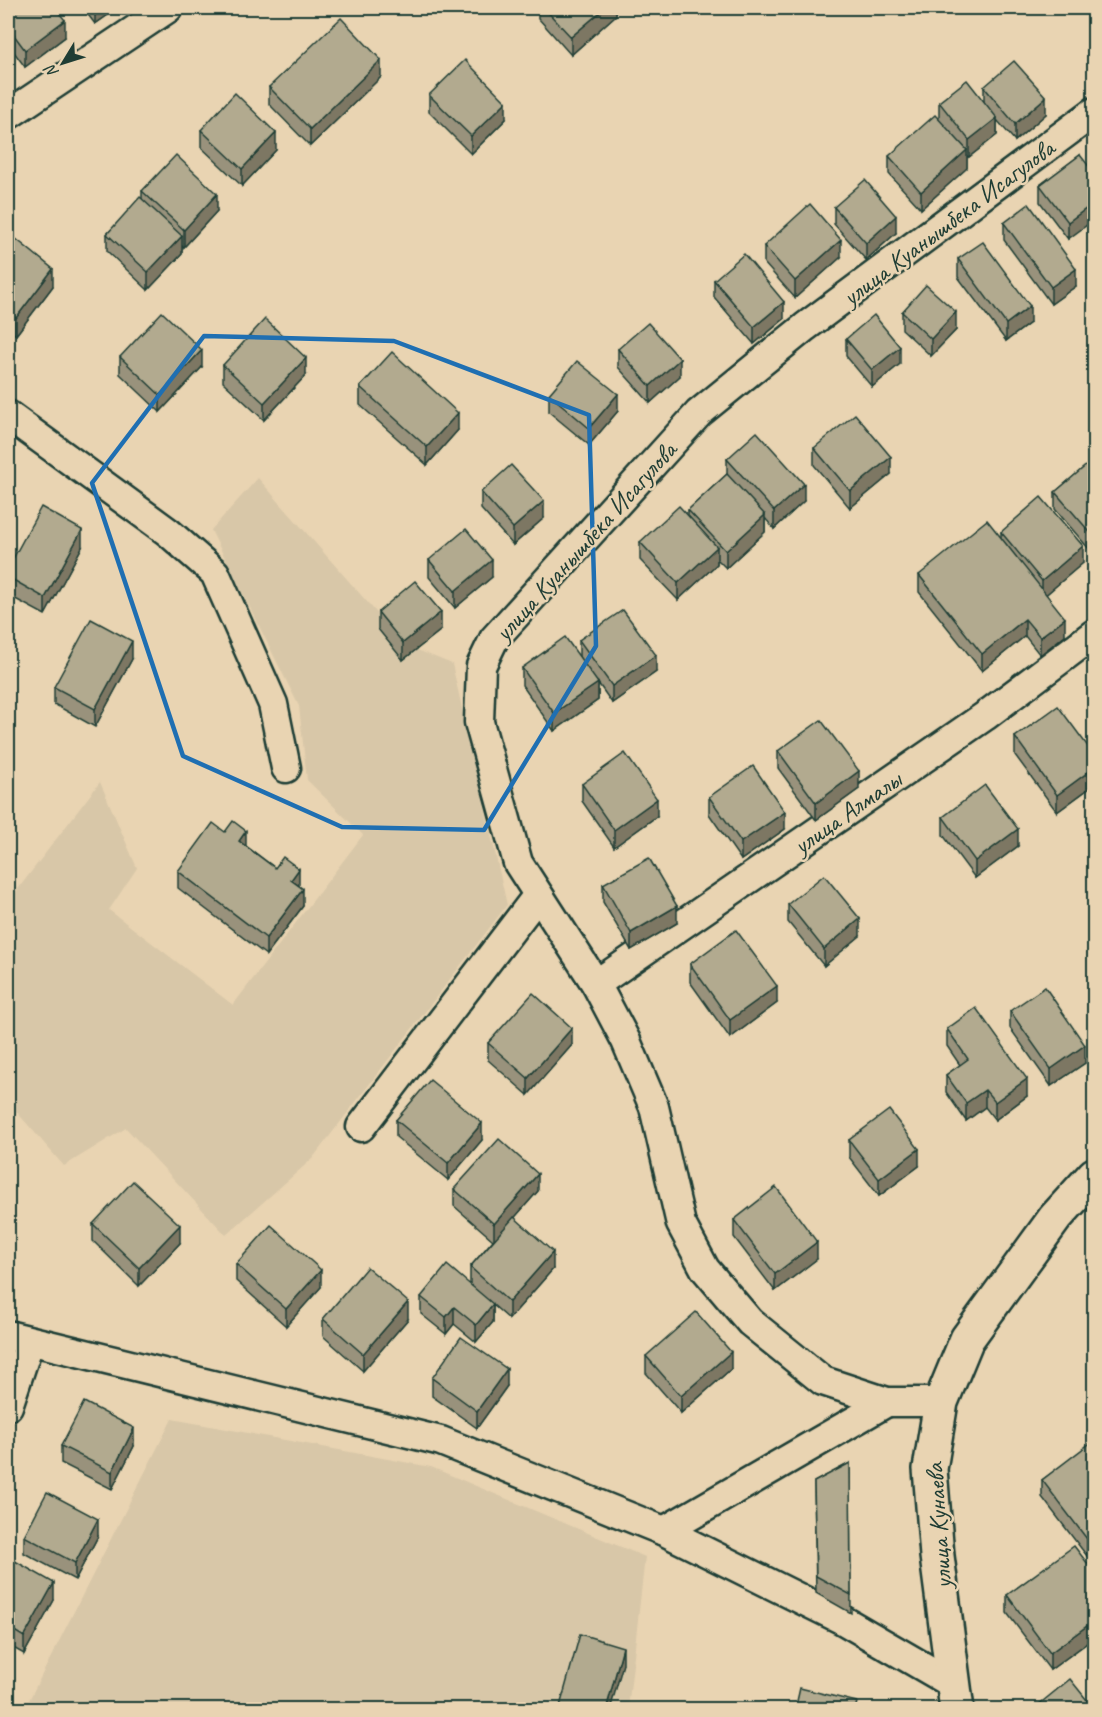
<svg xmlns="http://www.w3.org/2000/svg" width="1102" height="1717" viewBox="0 0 1102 1717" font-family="Caveat,sans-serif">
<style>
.built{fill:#d8c7a8}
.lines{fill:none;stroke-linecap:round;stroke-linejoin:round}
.street-casing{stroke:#1f3d34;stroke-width:33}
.secondary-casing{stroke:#1f3d34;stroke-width:38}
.street{stroke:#e9d4b2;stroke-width:28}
.secondary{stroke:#e9d4b2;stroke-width:33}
.wall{fill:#99927b;stroke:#1f3d34;stroke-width:1.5}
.shaded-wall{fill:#7d7764;stroke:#1f3d34;stroke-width:1.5}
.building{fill:#b2aa8f;stroke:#1f3d34;stroke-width:1.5}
.marked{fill:none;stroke:#1f6fb2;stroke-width:4.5;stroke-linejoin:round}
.labels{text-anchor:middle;stroke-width:5;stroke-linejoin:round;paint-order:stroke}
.street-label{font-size:26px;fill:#1f3d34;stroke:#e9d4b2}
</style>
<rect width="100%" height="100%" fill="#e9d4b2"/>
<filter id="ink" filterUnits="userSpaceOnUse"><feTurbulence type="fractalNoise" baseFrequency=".0167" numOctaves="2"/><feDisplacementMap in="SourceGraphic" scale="12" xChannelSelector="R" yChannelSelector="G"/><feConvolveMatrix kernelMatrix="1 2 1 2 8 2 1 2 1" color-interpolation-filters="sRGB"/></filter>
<g filter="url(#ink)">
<g class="built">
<path d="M258 478 405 645 452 664 507 905 312 1159 226 1235 126 1128 64 1166 8 1102V902L100 782 137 868 109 910 233 1005 363 835 307 780 299 706 211 530Z"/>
<path d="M172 1419 431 1467 645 1557 628 1709 24 1710Z"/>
</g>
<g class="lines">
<g class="street-casing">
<g id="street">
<path d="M8 115 168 8"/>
<path d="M8 415 168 532 215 573 273 704 286 768"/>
<path d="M596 984 985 716 1094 634"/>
<path d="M361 1127 538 895"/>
<path d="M8 1335 441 1441 664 1531 841 1619 953 1684"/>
<path d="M941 1402H887L823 1381 750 1322 705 1269 681 1224 654 1107 626 1041 596 984 518 863 479 722 481 666 494 639 699 413 805 327 1094 112"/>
<path d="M8 1406 29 1343"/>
<path d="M664 1531 887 1402"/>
</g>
</g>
<g class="secondary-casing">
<path id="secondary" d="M957 1710 937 1556 930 1469 941 1402 967 1339 1055 1218 1094 1175"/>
</g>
<use href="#street" class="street"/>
<use href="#secondary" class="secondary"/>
</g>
<g class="wall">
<path d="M8 8 65 37 25 67 8 44Z"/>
<path d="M83 8H118L95 24Z"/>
<path d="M538 8H616V15L571 55 538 18Z"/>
<path d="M1084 8H1095L1089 14Z"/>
<path d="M381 77 310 146 269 104V87Z"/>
<path d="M984 87 1046 114 1015 141 997 120V135L969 157 967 156V168L921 209 889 174V156L939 118V102L984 101Z"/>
<path d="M429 95 506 119 471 154 429 112Z"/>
<path d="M201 130 276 150 242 186 201 147Z"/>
<path d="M1080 155 1068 239 1040 202V185Z"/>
<path d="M142 191 217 211 184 247 182 246V254L148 290 107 251V234L142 199Z"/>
<path d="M834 207 896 233 866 260 834 224Z"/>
<path d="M1004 223 1076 286 1051 304 1004 240Z"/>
<path d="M8 237 53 286 16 335 8 329Z"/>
<path d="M764 246 841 257 795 298 764 263Z"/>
<path d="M958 259 1030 323 1006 341 958 277Z"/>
<path d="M714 280 784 319 754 344 714 297Z"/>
<path d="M902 312 956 330 931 356 902 329Z"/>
<path d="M846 339 900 364 872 387 846 356Z"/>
<path d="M618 349 680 376 650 403 618 367Z"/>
<path d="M120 357 202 367 160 412 120 374Z"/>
<path d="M223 365 306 375 264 420 223 382Z"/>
<path d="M360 387 458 430 427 465 360 405Z"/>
<path d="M549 394 618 411 589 445 549 412Z"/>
<path d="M814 448 891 474 850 508 814 465Z"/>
<path d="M1095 458V556L1055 509V492Z"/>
<path d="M727 459 804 501 774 529 765 518V532L726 568 717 559V564L678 600 640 560V542L688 515V510L727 474Z"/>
<path d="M481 492 544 518 513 545 481 509Z"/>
<path d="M1001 532 1083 563 1046 594 1065 635 1040 655 1025 636 982 671 919 592V575L1001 537Z"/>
<path d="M82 547 45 615 8 595V568Z"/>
<path d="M429 560 492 577 455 608 429 577Z"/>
<path d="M378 612 441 630 403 660 378 629Z"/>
<path d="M579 640 656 672 612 703 598 683V700L554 731 522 685V668L579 657Z"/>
<path d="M132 659 95 727 54 704V687Z"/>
<path d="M1015 737 1095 756V784L1057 812 1015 755Z"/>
<path d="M778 751 859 789 816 820 778 768Z"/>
<path d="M582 784 657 816 614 847 582 801Z"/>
<path d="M709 797 785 829 741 860 709 814Z"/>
<path d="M943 817 1018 846 975 878 943 835Z"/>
<path d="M225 832 246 846 299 886 303 906 266 955 178 888V871Z"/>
<path d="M603 884 677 923 631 950 603 902Z"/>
<path d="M788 904 860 936 824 966 788 922Z"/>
<path d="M1095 962V986L1091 981V964Z"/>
<path d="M690 964 777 1003 730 1038 690 982Z"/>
<path d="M1010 1011 1085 1063 1051 1086 1010 1028Z"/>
<path d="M947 1029 1027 1096 995 1120 985 1107 966 1121 946 1092V1075L960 1065 947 1046Z"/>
<path d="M488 1043 572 1045 528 1095 488 1060Z"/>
<path d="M396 1120 482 1140 448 1180 396 1137Z"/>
<path d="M849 1140 919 1166 879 1196 849 1157Z"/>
<path d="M454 1189 538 1191 514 1218 553 1269 509 1319 493 1305V1322L476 1342 454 1324 446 1334 421 1314V1297L470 1284V1267L493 1240 454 1206Z"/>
<path d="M734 1220 817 1259 775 1291 734 1237Z"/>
<path d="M93 1224 180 1243 139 1286 93 1241Z"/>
<path d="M236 1264 321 1287 286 1326 236 1281Z"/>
<path d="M323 1319H408L363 1371 323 1336Z"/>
<path d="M646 1356 731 1369 681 1413 646 1373Z"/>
<path d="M432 1378 507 1386 477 1428 432 1396Z"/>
<path d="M1095 1442V1551L1087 1556 1042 1497V1480Z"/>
<path d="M61 1446H134L112 1489 61 1463Z"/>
<path d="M850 1463 851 1613 816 1593 814 1482Z"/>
<path d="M24 1536H98L75 1580 24 1553Z"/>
<path d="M8 1558 54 1600 24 1654 8 1645Z"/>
<path d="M1095 1573V1637L1050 1670 1007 1613V1595Z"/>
</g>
<g class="shaded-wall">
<path d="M95 8H118L95 24Z"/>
<path d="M605 8H616V15L571 55V37Z"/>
<path d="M1089 8H1095V10L1089 14Z"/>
<path d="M65 20V37L25 67V50Z"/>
<path d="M381 60V77L310 146V129Z"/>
<path d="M1046 97V114L1015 141V124Z"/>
<path d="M506 102V119L471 154V136Z"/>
<path d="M997 118V135L969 157V140Z"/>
<path d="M276 133V150L242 186V169Z"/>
<path d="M967 150V168L921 209V192Z"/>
<path d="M217 194V211L184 247V230Z"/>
<path d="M1095 202V219L1068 239V222Z"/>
<path d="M896 216V233L866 260V243Z"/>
<path d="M182 236V254L148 290V272Z"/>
<path d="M841 240V257L795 298V281Z"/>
<path d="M53 269V286L16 335V318Z"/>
<path d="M1076 269V286L1051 304V287Z"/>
<path d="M784 302V319L754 344V327Z"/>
<path d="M1030 306V323L1006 341V324Z"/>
<path d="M956 312V330L931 356V339Z"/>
<path d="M900 347V364L872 387V370Z"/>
<path d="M202 350V367L160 412V395Z"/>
<path d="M306 358V375L264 420V403Z"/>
<path d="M680 359V376L650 403V386Z"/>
<path d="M618 394V411L589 445V428Z"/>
<path d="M458 413V430L427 465V447Z"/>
<path d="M891 457V474L850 508V491Z"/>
<path d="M804 484V501L774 529V511Z"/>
<path d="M544 501V518L513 545V528Z"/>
<path d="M765 515V532L726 568V551Z"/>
<path d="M82 530V547L45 615V598Z"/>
<path d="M1083 546V563L1042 598V581Z"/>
<path d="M717 547V564L678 600V583Z"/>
<path d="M492 560V577L455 608V591Z"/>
<path d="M441 612V630L403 660V643Z"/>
<path d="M1065 618V635L1040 655V637Z"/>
<path d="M1025 619V636L982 671V654Z"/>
<path d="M132 641V659L95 727V709Z"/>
<path d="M656 655V672L612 703V686Z"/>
<path d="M598 683V700L554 731V713Z"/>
<path d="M1095 767V784L1057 812V795Z"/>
<path d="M859 771V789L816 820V803Z"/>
<path d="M657 799V816L614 847V830Z"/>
<path d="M785 812V829L741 860V842Z"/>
<path d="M1018 829V846L975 878V861Z"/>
<path d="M246 831V848L239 841Z"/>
<path d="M299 869V886L291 880Z"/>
<path d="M303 889V906L266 955V938Z"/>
<path d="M677 906V923L631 950V933Z"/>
<path d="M860 919V936L824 966V949Z"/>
<path d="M777 986V1003L730 1038V1020Z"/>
<path d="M572 1028V1045L528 1095V1078Z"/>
<path d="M1085 1045V1063L1051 1086V1069Z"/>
<path d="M1027 1079V1096L995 1120V1102Z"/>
<path d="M985 1090V1107L966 1121V1103Z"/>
<path d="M482 1123V1140L448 1180V1163Z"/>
<path d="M919 1149V1166L879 1196V1179Z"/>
<path d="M538 1174V1191L494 1241V1224Z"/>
<path d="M180 1225V1243L139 1286V1268Z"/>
<path d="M817 1242V1259L775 1291V1274Z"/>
<path d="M553 1252V1269L509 1319V1302Z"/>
<path d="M321 1270V1287L286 1326V1309Z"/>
<path d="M408 1302V1319L363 1371V1354Z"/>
<path d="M493 1304V1322L476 1342V1325Z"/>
<path d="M454 1307V1324L446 1334V1317Z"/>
<path d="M731 1352V1369L681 1413V1396Z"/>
<path d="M507 1369V1386L477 1428V1411Z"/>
<path d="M134 1428V1446L112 1489V1472Z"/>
<path d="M98 1519V1536L75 1580V1563Z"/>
<path d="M1095 1534V1551L1087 1556V1539Z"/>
<path d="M54 1583V1600L24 1654V1637Z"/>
<path d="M1095 1620V1637L1050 1670V1653Z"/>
<path d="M623 1647V1664L610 1710H606Z"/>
</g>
<g class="building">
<path d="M8 8H55L65 20 25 50 8 27Z"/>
<path d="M544 8H605L571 37Z"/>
<path d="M341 18 381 60 310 129 269 87Z"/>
<path d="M465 60 506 102 471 136 429 95Z"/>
<path d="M1014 61 1046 97 1015 124 984 87Z"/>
<path d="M967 80 997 118 969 140 939 102Z"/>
<path d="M235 93 276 133 242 169 201 130Z"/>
<path d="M935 115 967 150 921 192 889 156Z"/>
<path d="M176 155 217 194 184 230 142 191Z"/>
<path d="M1080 155 1095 174V202L1068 222 1040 185Z"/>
<path d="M865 180 896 216 866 243 834 207Z"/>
<path d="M140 197 182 236 148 272 107 234Z"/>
<path d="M810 204 841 240 795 281 764 246Z"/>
<path d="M1029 204 1076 269 1051 287 1004 223Z"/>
<path d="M10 234 53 269 16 318 8 311V237Z"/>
<path d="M983 242 1030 306 1006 324 958 259Z"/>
<path d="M744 254 784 302 754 327 714 280Z"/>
<path d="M926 285 956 312 931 339 902 312Z"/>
<path d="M162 312 202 350 160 395 120 357Z"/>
<path d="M874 315 900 347 872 370 846 339Z"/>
<path d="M265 319 306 358 264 403 223 365Z"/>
<path d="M648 323 680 359 650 386 618 349Z"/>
<path d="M392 352 458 413 427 447 360 387Z"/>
<path d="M577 361 618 394 589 428 549 394Z"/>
<path d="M855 414 891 457 850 491 814 448Z"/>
<path d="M757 432 804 484 774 511 727 459Z"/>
<path d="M1095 458V538L1055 492Z"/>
<path d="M511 465 544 501 513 528 481 492Z"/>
<path d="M727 474 765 515 726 551 688 510Z"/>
<path d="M1041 497 1083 546 1042 581 1001 532Z"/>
<path d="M679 506 717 547 678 583 640 542Z"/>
<path d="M41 507 82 530 45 598 8 577V568Z"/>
<path d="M987 520 1065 618 1040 637 1025 619 982 654 919 575Z"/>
<path d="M466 529 492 560 455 591 429 560Z"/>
<path d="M415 581 441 612 403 643 378 612Z"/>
<path d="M623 610 656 655 612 686 579 640Z"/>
<path d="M91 619 132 641 95 709 54 687Z"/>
<path d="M565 637 598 683 554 713 522 668Z"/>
<path d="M1058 706 1095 756V767L1057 795 1015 737Z"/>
<path d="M821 720 859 771 816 803 778 751Z"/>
<path d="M625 753 657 799 614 830 582 784Z"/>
<path d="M753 766 785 812 741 842 709 797Z"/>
<path d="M985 785 1018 829 975 861 943 817Z"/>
<path d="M233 821 246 831 239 841 275 868 283 857 299 869 291 880 303 889 266 938 178 871 213 823 225 832Z"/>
<path d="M649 858 677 906 631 933 603 884Z"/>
<path d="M824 875 860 919 824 949 788 904Z"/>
<path d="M736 930 777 986 730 1020 690 964Z"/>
<path d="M1095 962V969L1091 964Z"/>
<path d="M1045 987 1085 1045 1051 1069 1010 1011Z"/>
<path d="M533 993 572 1028 528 1078 488 1043Z"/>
<path d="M976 1008 1027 1079 995 1102 985 1090 966 1103 946 1075 968 1059 947 1029Z"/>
<path d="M430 1080 482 1123 448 1163 396 1120Z"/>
<path d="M889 1110 919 1149 879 1179 849 1140Z"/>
<path d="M499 1139 538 1174 494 1224 454 1189Z"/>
<path d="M133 1181 180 1225 139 1268 93 1224Z"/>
<path d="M776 1187 817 1242 775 1274 734 1220Z"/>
<path d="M514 1217 553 1252 509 1302 470 1267Z"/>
<path d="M271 1225 321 1270 286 1309 236 1264Z"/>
<path d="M447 1265 493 1304 476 1325 454 1307 446 1317 421 1297Z"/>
<path d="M367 1267 408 1302 363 1354 323 1319Z"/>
<path d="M696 1312 731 1352 681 1396 646 1356Z"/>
<path d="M461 1337 507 1369 477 1411 432 1378Z"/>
<path d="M84 1402 134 1428 112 1472 61 1446Z"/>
<path d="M1093 1441 1095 1442V1534L1087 1539 1042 1480Z"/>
<path d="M850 1463 851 1595 816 1576 814 1482Z"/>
<path d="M47 1492 98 1519 75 1563 24 1536Z"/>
<path d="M1074 1546 1095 1573V1620L1050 1653 1007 1595Z"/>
<path d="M8 1557 54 1583 24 1637 8 1627Z"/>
<path d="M580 1634 623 1647 606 1710H559Z"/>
<path d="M1070 1679 1095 1710H1032Z"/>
<path d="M800 1688 857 1702 855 1710H795Z"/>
</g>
</g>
<path class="marked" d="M204 336 394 341 589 415 596 646 484 830 342 827 183 756 92 483Z"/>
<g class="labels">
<g class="street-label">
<text transform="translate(948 222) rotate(-37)" y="9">улица Куанышбека Исагулова</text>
<text transform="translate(585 541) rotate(-48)" y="9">улица Куанышбека Исагулова</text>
<text transform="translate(847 812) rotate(-35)" y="9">улица Алмалы</text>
<text transform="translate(938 1526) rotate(-94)" y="9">улица Кунаева</text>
</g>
</g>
<rect width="1102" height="1717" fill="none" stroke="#e9d4b2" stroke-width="30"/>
<rect x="15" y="15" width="1072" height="1687" fill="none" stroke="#1f3d34" stroke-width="2" filter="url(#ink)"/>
<g transform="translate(63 63) rotate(232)" stroke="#e9d4b2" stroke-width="4.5" paint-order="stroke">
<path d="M0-4.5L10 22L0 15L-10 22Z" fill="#1f3d34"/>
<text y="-9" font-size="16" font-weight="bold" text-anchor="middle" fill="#1f3d34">N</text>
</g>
</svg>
